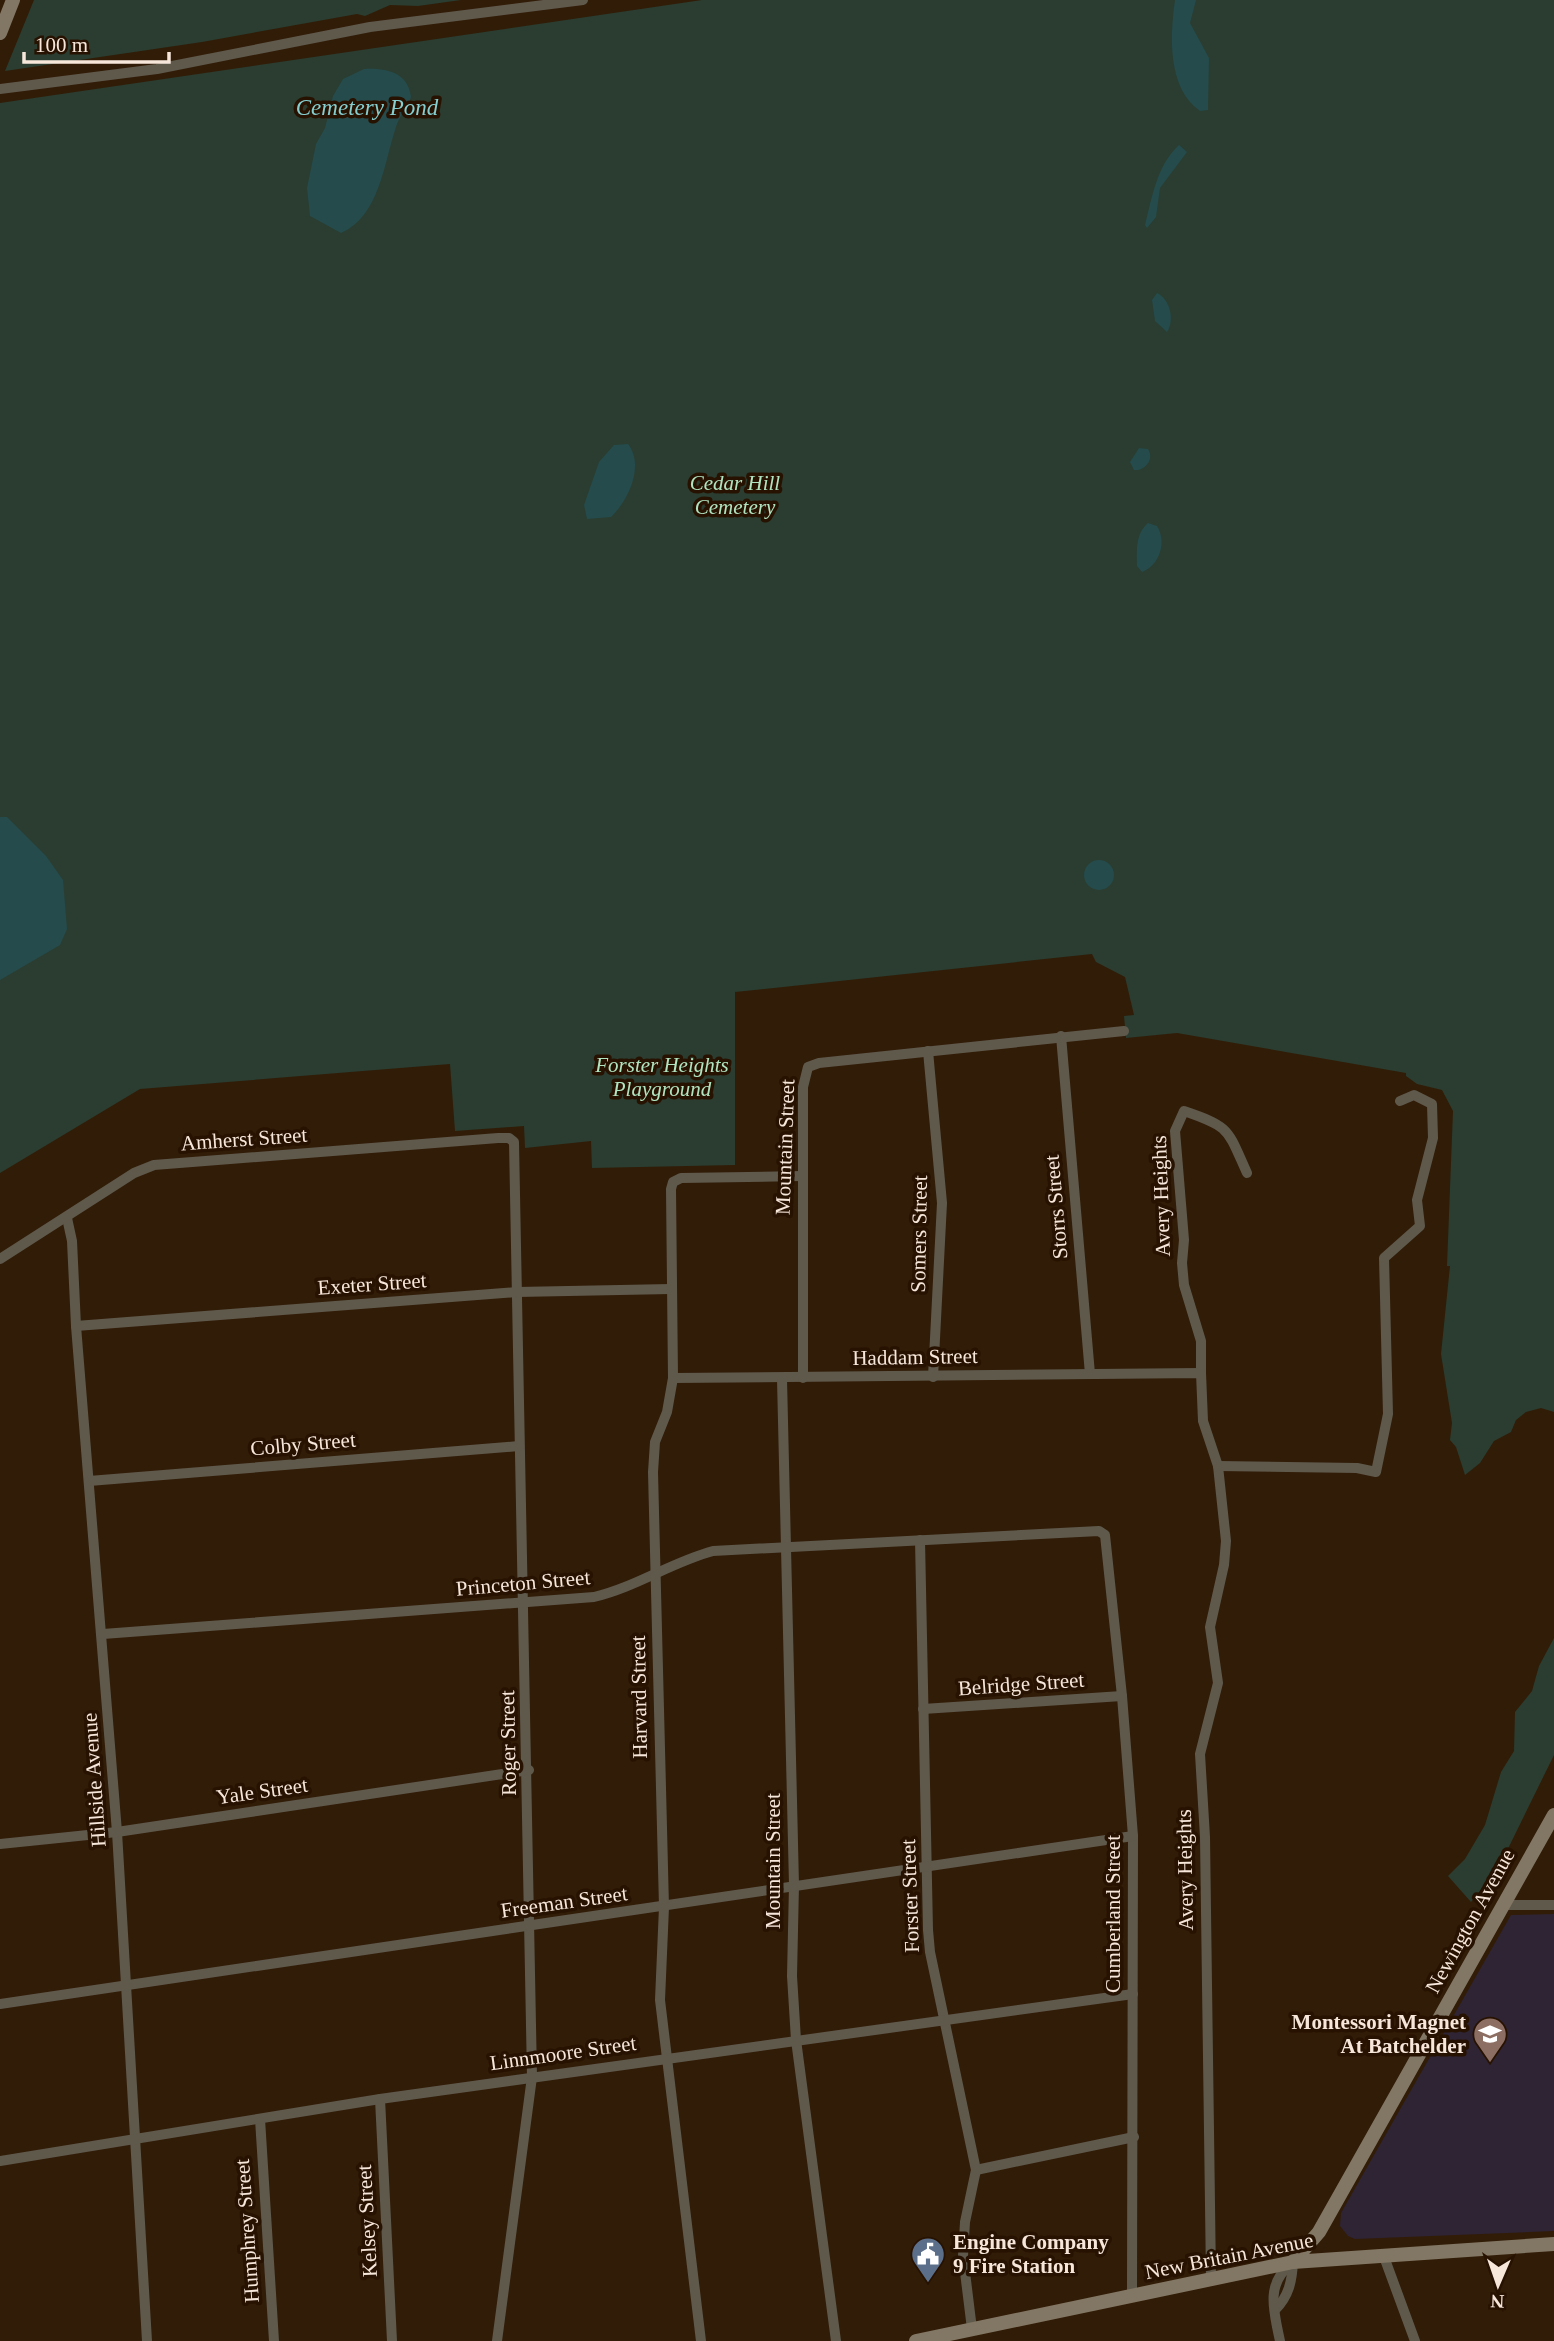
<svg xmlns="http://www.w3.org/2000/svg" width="1554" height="2341" viewBox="0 0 1554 2341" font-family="'Times New Roman',serif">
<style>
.education{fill:#2f2433}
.green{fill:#2a3d30}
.water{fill:#254b4c}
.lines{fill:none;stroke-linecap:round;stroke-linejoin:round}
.street{stroke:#5f594c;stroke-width:10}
.secondary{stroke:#827764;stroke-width:14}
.labels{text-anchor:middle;stroke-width:7;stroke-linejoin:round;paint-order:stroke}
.park-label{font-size:21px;font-style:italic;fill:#b1e5c1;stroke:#271201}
.street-label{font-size:21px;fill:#f7e7db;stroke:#271201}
.poi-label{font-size:21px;font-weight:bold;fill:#f7e7db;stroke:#271201;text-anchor:end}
.water-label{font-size:23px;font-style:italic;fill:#86cfd1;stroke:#271201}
</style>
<rect width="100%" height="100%" fill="#311c07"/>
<path class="education" d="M1554 1914V2231L1355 2239 1348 2236 1340 2226 1341 2213 1511 1915Z"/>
<g class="green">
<path d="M34 0H461L418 6 390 5 365 16 357 14 202 42 5 71Z"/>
<path d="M702 0H1554V1412L1541 1408 1526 1412 1516 1420 1511 1432 1494 1441 1480 1463 1465 1475 1456 1447 1450 1440 1452 1423 1441 1354 1450 1266H1447L1453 1111 1442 1090 1417 1084 1406 1076V1073L1177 1033 1126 1038 1124 1016 1134 1015 1125 977 1096 962 1092 954 735 992V1165L592 1168 591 1141 525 1148 524 1126 455 1131 450 1064 140 1089 0 1173V103Z"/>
<path d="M1554 1638V1755L1498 1869 1471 1902 1448 1876 1465 1859 1485 1825 1501 1772 1514 1751 1515 1712 1532 1691 1539 1666Z"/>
</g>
<g class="water">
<path d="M1175 0H1196L1190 23 1209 58 1208 110 1200 111C1167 88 1170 35 1175 0Z"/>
<path d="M364 69C386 68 408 72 411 97 408 108 399 116 396 127 384 162 380 216 341 233L310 216 307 188 316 144 325 128 333 96 343 79Z"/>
<path d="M1179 145 1187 152 1160 188 1156 217 1147 228 1145 225C1152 197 1157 165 1179 145Z"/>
<path d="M1157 293C1170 299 1175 320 1167 332L1155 321 1152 300Z"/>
<path d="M628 444C645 466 628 501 611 517L587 519 584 505 599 462 614 445Z"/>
<path d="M1139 448 1148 449C1154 458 1147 468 1138 470H1134L1130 462Z"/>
<path d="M1148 523 1157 526C1167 542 1160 565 1142 572L1137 566C1137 551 1135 534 1148 523Z"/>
<path d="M0 817H7L46 856 63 880 67 929 60 945 0 980Z"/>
<circle cx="1099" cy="875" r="15"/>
</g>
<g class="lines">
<g class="street">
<path d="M0 89 157 69 370 27 583 0"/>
<path d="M1061 1036 1090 1374"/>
<path d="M928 1051 942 1203 933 1377"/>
<path d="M67 1218 72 1241 76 1326 117 1832 147 2341"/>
<path d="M0 1259 134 1173 154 1165 498 1138H509L514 1142 532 2077 497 2341"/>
<path d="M76 1326 517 1292 671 1289"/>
<path d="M1201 1373V1341L1184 1285 1182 1263 1184 1240 1175 1131 1184 1111C1231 1127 1227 1129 1247 1173"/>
<path d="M673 1378 1201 1373 1203 1421 1218 1466 1226 1541 1224 1565 1210 1627 1218 1683 1200 1754 1205 1837 1211 2278"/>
<path d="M803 1378V1087L808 1067 819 1063 1124 1031"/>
<path d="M782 1379 794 1885 792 1976 796 2040 836 2341"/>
<path d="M1218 1466 1357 1468 1376 1472 1388 1414 1384 1258 1420 1226 1417 1200 1433 1138 1432 1104 1414 1095 1400 1101"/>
<path d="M89 1481 519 1446"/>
<path d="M920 1540 928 1930 930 1952 976 2170 965 2222 963 2256 972 2329"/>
<path d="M103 1634 594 1597C636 1587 672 1562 713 1551L1099 1531 1105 1535 1122 1696 1133 1836 1132 2295"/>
<path d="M923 1709 1122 1696"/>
<path d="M0 1844 117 1832 529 1770"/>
<path d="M1504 1905H1554"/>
<path d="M0 2004 1133 1836"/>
<path d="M380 2099 392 2341"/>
<path d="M260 2119 274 2341"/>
<path d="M0 2161 380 2099 1133 1994"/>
<path d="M976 2170 1134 2137"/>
<path d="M1383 2254 1415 2341"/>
<path d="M1275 2310C1289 2296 1292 2281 1293 2262"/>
<path d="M701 2341 660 2000 664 1907 653 1472 655 1442 667 1412 673 1378 671 1189 673 1182 681 1178 802 1176"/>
<path d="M1280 2341C1274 2312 1265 2284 1291 2264"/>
</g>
<g class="secondary">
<path d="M0 33 13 0"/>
<path d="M1293 2262 1319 2232 1554 1815"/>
<path d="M916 2341 1293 2262 1554 2244"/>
</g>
</g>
<defs>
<g id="school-pin" transform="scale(1.75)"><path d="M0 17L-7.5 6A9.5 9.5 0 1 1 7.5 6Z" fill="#8d6e63" stroke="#271201"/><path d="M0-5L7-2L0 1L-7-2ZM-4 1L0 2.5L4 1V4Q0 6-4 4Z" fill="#fff"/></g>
<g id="civic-pin" transform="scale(1.75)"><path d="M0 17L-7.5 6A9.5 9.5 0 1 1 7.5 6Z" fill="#5c6f8a" stroke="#271201"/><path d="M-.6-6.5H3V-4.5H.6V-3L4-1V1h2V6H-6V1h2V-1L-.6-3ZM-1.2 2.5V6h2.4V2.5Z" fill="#fff"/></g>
</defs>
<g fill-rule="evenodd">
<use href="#school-pin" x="1490" y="2034"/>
<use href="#civic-pin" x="928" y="2254"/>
</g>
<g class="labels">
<g class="park-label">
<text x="735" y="490">Cedar Hill<tspan x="735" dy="24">Cemetery</tspan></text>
<text x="662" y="1072">Forster Heights<tspan x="662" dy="24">Playground</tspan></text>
</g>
<g class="street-label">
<text transform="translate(244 1139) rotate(-4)" y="7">Amherst Street</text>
<text transform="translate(785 1147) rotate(-88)" y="7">Mountain Street</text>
<text transform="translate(1161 1196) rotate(-92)" y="7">Avery Heights</text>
<text transform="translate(1056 1207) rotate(-95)" y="7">Storrs Street</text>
<text transform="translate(919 1234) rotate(-89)" y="7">Somers Street</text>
<text transform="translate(372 1284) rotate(-4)" y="7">Exeter Street</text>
<text transform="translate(915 1357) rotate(-1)" y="7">Haddam Street</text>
<text transform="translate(303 1444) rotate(-5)" y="7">Colby Street</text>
<text transform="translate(523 1583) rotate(-5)" y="7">Princeton Street</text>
<text transform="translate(1021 1684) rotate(-4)" y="7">Belridge Street</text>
<text transform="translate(639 1697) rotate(-91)" y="7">Harvard Street</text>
<text transform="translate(508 1743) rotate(-91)" y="7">Roger Street</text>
<text transform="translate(94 1780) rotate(-94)" y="7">Hillside Avenue</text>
<text transform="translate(262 1791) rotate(-8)" y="7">Yale Street</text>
<text transform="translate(773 1861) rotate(-90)" y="7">Mountain Street</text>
<text transform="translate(1185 1870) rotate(-91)" y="7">Avery Heights</text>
<text transform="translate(910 1896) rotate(-92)" y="7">Forster Street</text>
<text transform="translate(564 1902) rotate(-8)" y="7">Freeman Street</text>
<text transform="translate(1113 1914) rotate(-90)" y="7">Cumberland Street</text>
<text transform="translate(1470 1921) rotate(-61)" y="7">Newington Avenue</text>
<text transform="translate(563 2053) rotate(-8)" y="7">Linnmoore Street</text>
<text transform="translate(367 2221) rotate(-93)" y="7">Kelsey Street</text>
<text transform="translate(247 2231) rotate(-94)" y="7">Humphrey Street</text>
<text transform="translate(1229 2256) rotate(-11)" y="7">New Britain Avenue</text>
</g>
<g class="poi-label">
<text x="1466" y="2029">Montessori Magnet<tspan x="1466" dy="24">At Batchelder</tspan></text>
<text x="953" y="2249" text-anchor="start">Engine Company<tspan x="953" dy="24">9 Fire Station</tspan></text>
</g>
<g class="water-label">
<text x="367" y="115">Cemetery Pond</text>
</g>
</g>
<g transform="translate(1498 2285) rotate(182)" stroke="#271201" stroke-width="5" paint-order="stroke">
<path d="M0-5L12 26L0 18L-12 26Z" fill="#f7e7db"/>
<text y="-10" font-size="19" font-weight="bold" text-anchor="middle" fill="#f7e7db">N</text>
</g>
<path d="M24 52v10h145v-10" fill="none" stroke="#f7e7db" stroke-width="3.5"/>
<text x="35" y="52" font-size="21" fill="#f7e7db" stroke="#271201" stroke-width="5" paint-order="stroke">100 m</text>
</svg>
